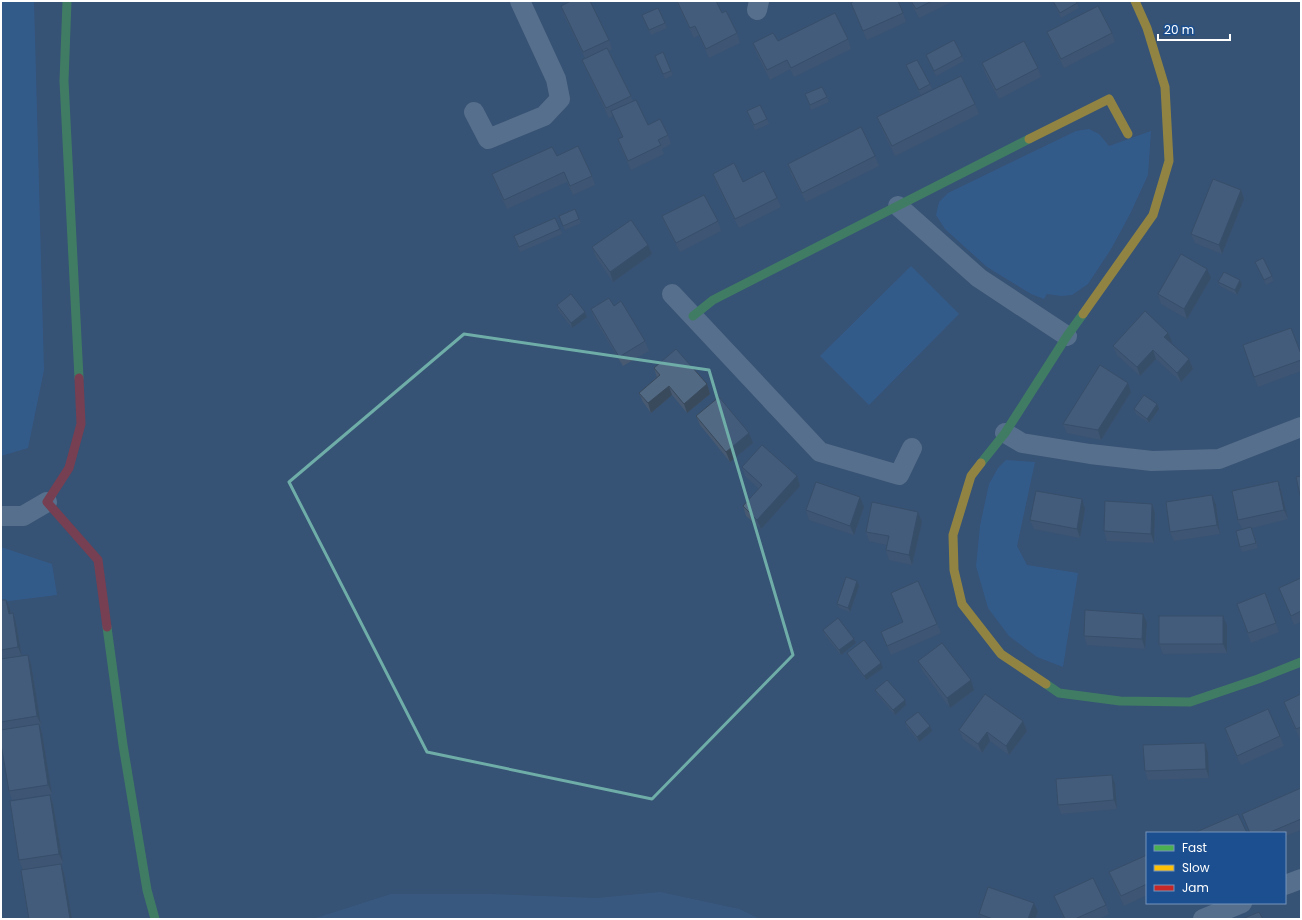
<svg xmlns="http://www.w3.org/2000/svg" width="1302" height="920" viewBox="0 0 1302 920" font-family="Poppins,sans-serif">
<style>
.green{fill:#2f66a5}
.water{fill:#3b618d}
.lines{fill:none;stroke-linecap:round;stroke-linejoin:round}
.street{stroke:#7d92a8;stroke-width:20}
.fast{stroke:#4caf50;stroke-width:9}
.slow{stroke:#ffc107;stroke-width:9}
.jam{stroke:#c62828;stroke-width:9}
.wall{fill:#475a72}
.shaded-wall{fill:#394a5c}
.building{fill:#526984;stroke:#394a5c}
.marked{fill:none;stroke:#6fada8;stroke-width:3;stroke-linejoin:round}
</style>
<rect width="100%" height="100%" fill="#365274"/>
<g class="green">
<path d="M1 1H34L44 370 28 448 1 456Z"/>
<path d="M1089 129 1099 134 1109 146 1151 131 1148 175 1130 214 1111 249 1088 284 1072 295 1061 296 1047 294 1044 299 1031 294 987 267 945 229 936 215 939 202 948 193 1076 131Z"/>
<path d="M911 266 959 314 869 405 820 356Z"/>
<path d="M1006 460 1035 462 1017 546 1027 565 1078 573 1063 667 1037 657 1009 636 988 608 976 566 980 526 989 484 998 468Z"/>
<path d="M1 547 52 564 57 595 1 602Z"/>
</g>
<path class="water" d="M660 892 739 909 760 919H313L391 894H490L597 898Z"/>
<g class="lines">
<g class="street">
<path d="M757 10 759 1"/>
<path d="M474 112 488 139 544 116 560 99 556 79 520 1"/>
<path d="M898 206 979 278 1067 336"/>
<path d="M672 294 820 452 899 475 912 448"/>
<path d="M1005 433 1022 443 1090 454 1152 461 1219 459 1301 427"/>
<path d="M1 516H23L47 502"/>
<path d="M1285 885 1301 879"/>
<path d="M1203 919 1242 903"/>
</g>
<g class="fast">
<path d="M67 1 64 81 79 378"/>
<path d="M693 316 713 300 1029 139"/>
<path d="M981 463 1005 433 1067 336 1083 314"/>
<path d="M107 627 123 745 147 890 155 919"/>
<path d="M1046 684 1059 693 1120 701 1190 702 1258 679 1301 662"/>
</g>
<g class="slow">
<path d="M1029 139 1109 99 1128 134"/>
<path d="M1083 314 1153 215 1169 161 1165 87 1147 28 1135 1"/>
<path d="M981 463 971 476 953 535 954 570 962 604 1001 654 1046 684"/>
</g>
<path class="jam" d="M79 378 81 424 69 468 47 502 98 560 107 627"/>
</g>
<g class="wall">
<path d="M676 1H716L722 13 737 33 740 43 709 58 699 35 694 38Z"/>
<path d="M910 1H954L919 18Z"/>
<path d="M1053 1H1076L1079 8 1061 18Z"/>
<path d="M851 3 903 13 906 22 867 40 854 12Z"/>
<path d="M561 6 609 40 612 49 609 51 633 101 648 125 668 135 671 144 662 149 664 154 631 170 621 148 618 139 622 137 613 116 609 118 586 69 582 60 585 58 564 15Z"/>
<path d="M642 15 665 23 667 28 651 35Z"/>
<path d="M1047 32 1112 33 1115 42 1064 68 1051 42Z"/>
<path d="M848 39 851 49 794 77 790 69 770 80 756 52 753 43Z"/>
<path d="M926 55 962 56 964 61 936 76 928 60Z"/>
<path d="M655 56 671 71 673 75 665 79Z"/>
<path d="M982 63 1038 68 1041 77 999 99 985 73Z"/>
<path d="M906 65 930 84 932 89 921 95 908 70Z"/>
<path d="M827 97 829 102 811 110 807 99Z"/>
<path d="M975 104 979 114 895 156 881 127 877 117Z"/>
<path d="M747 111 767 119 769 124 755 130Z"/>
<path d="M557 156 592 176 595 185 573 195 567 182 507 209 495 183 492 174Z"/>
<path d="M875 156 879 166 806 202 791 174 788 164Z"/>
<path d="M713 174 743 182 777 198 781 207 739 228 716 183Z"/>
<path d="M1244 199 1222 254 1195 243 1191 234Z"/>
<path d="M559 216 579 219 581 223 565 230Z"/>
<path d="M662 216 718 221 721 231 680 252 666 226Z"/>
<path d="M560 229 562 234 520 252 514 236Z"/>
<path d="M648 245 652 254 613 282 596 257 592 247Z"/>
<path d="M1255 262 1272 276 1273 281 1266 285Z"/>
<path d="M1211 278 1187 319 1161 304 1158 294Z"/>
<path d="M1240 280 1242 285 1237 295 1220 286 1218 282Z"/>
<path d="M557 305 585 312 587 317 572 328 558 310Z"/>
<path d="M614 306 645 341 649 351 623 366 594 318 591 309Z"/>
<path d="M1172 342 1171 343 1189 359 1193 369 1181 382 1156 359 1140 376 1117 355 1113 346Z"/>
<path d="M1243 345 1301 354V371L1258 387Z"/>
<path d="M654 368 707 384 710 394 687 413 672 395 651 413 643 402 639 393 657 378Z"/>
<path d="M1131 392 1101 440 1067 433 1063 424Z"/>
<path d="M1134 409H1159L1149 423 1136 414Z"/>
<path d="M696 416 753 443 730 462 700 425Z"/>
<path d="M742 467 797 476 800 486 761 529 746 516 743 506 759 489 745 476Z"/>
<path d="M1281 490 1288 519 1252 528 1258 548 1242 552 1240 547 1242 529 1238 520Z"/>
<path d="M1152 504 1155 513 1154 543 1107 541 1104 531Z"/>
<path d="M1216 505 1220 534 1174 541 1170 532Z"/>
<path d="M864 507 854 535 809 520 806 510Z"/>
<path d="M1085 509 1080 538 1034 529 1030 520Z"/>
<path d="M922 522 912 565 889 560 886 550 887 545 869 541 866 532Z"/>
<path d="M1301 578V622L1294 625 1279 588Z"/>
<path d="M859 586 850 612 839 608 837 604Z"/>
<path d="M891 593 937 624 941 633 891 655 881 632 903 622Z"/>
<path d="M1265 593 1279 632 1251 643 1237 604Z"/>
<path d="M1 600H6L10 609 11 613 16 623 22 656 28 655 31 664 41 725 39 726 42 733 52 794 12 800 9 791 1 744Z"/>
<path d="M1147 623 1145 649 1087 645 1084 636Z"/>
<path d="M1227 626V653L1163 654 1159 644Z"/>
<path d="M823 630 854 639 856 643 841 655 825 635Z"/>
<path d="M847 653 883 668 866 680 849 657Z"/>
<path d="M918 661 974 690 950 708 922 670Z"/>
<path d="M875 690 906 705 895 715 877 694Z"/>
<path d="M1301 694V738L1300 739 1287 711 1284 702Z"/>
<path d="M1023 721 1027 731 1009 755 990 741 982 753 963 739 959 730Z"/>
<path d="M905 722 932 731 919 742 907 727Z"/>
<path d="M1225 728 1280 736 1284 746 1241 765 1228 738Z"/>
<path d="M1205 743 1208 752 1209 778 1148 780 1145 771Z"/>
<path d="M1115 784 1117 809 1061 814 1058 805Z"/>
<path d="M1301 788V830L1285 836V833H1250L1242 814Z"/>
<path d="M50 795 53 804 63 863 61 864 64 873 72 919H29L23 870 19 860Z"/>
<path d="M1147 855V895L1124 906 1113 882 1109 872Z"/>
<path d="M1054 896 1106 905 1109 914 1099 919H1064L1058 905Z"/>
<path d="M1038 912 1035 919H981L979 914Z"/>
</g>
<g class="shaded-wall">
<path d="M1241 190 1244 199 1222 254 1219 245Z"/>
<path d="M648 245 652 254 613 282 610 272Z"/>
<path d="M1207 269 1211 278 1187 319 1184 309Z"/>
<path d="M1240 280 1242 285 1237 295 1235 290Z"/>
<path d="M585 312 587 317 572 328 571 323Z"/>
<path d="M1168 333 1172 342 1168 346 1164 337Z"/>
<path d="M1153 350 1156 359 1140 376 1137 367Z"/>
<path d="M1189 359 1193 369 1181 382 1177 373Z"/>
<path d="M1128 383 1131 392 1101 440 1098 430Z"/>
<path d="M707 384 710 394 687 413 684 404Z"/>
<path d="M669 386 672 395 651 413 648 403Z"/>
<path d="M1157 404 1159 409 1149 423 1147 419Z"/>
<path d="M749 433 753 443 730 462 726 452Z"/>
<path d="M797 476 800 486 761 529 757 520Z"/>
<path d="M1278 481 1281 490 1288 519 1284 510Z"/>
<path d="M1212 495 1216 505 1220 534 1217 525Z"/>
<path d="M860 497 864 507 854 535 850 526Z"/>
<path d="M1082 499 1085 509 1080 538 1077 529Z"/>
<path d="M1152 504 1155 513 1154 543 1151 534Z"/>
<path d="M918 512 922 522 912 565 909 555Z"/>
<path d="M857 581 859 586 850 612 848 608Z"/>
<path d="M6 600 10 609 12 623 9 614Z"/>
<path d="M13 613 16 623 22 657 18 647Z"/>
<path d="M1143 614 1147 623 1145 649 1142 639Z"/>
<path d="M1223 616 1227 626V653L1223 644Z"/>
<path d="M854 639 856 643 841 655 839 650Z"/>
<path d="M28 655 31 664 41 725 37 716Z"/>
<path d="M881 663 883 668 866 680 864 676Z"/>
<path d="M971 680 974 690 950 708 947 698Z"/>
<path d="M905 700 906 705 895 715 893 710Z"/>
<path d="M1023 721 1027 731 1009 755 1006 746Z"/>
<path d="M39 724 42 733 52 794 48 785Z"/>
<path d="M930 726 932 731 919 742 917 737Z"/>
<path d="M987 732 990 741 982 753 978 744Z"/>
<path d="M1205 743 1208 752 1209 778 1206 769Z"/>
<path d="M1112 775 1115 784 1117 809 1114 800Z"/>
<path d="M50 795 53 804 63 863 59 854Z"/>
<path d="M61 864 64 873 72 919H70Z"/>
<path d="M1034 903 1038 912 1035 919H1028Z"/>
</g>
<g class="building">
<path d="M571 1H590L609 40 583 52 561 6Z"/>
<path d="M677 1H716L722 13 726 11 737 33 706 49 695 26 690 28Z"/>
<path d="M854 1H898L903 13 863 31 851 3Z"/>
<path d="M911 1H932L916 9Z"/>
<path d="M1053 1H1076L1077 3 1060 13Z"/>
<path d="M1098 6 1112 33 1061 59 1047 32Z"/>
<path d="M658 8 665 23 649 30 642 15Z"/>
<path d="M835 13 848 39 791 68 787 60 767 70 753 43 773 33 778 41Z"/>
<path d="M954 40 962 56 934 71 926 55Z"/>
<path d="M1024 41 1038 68 996 90 982 63Z"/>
<path d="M607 48 631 96 606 108 582 60Z"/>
<path d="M663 52 671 71 663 74 655 56Z"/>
<path d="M917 60 930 84 919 90 906 65Z"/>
<path d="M961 76 975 104 892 146 877 117Z"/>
<path d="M822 87 827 97 810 105 805 94Z"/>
<path d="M636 100 648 125 660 119 668 135 658 140 661 145 628 161 618 139 623 137 611 111Z"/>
<path d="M760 105 767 119 754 125 747 111Z"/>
<path d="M861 127 875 156 802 193 788 164Z"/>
<path d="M578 146 592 176 570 186 564 172 504 200 492 174 552 147 557 156Z"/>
<path d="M734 163 743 182 764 171 777 198 735 219 713 174Z"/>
<path d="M1213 179 1241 190 1219 245 1191 234Z"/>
<path d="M704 195 718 221 676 243 662 216Z"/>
<path d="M575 209 579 219 563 226 559 216Z"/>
<path d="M555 218 560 229 519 247 514 236Z"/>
<path d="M631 220 648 245 610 272 592 247Z"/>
<path d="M1181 254 1207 269 1184 309 1158 294Z"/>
<path d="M1263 258 1272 276 1264 280 1255 262Z"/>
<path d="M1224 272 1240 280 1235 290 1218 282Z"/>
<path d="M571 294 585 312 571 323 557 305Z"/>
<path d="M609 298 614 306 621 301 645 341 619 357 591 309Z"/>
<path d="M1145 311 1168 333 1164 337 1189 359 1177 373 1153 350 1137 367 1113 346Z"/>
<path d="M1291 328 1301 354V360L1254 377 1243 345Z"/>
<path d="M676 349 707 384 684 404 669 386 648 403 639 393 660 375 654 368Z"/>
<path d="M1100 365 1128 383 1098 430 1063 424Z"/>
<path d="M1144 395 1157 404 1147 419 1134 409Z"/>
<path d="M719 397 749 433 726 452 696 416Z"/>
<path d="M762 445 797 476 757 520 743 506 762 485 742 467Z"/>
<path d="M1301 476V499L1296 477Z"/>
<path d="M1278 481 1284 510 1238 520 1232 491Z"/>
<path d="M816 482 860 497 850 526 806 510Z"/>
<path d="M1036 491 1082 499 1077 529 1030 520Z"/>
<path d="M1212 495 1217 525 1170 532 1166 502Z"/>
<path d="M1105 501 1152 504 1151 534 1104 531Z"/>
<path d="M872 502 918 512 909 555 886 550 889 536 866 532Z"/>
<path d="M1251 527 1256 543 1240 547 1236 531Z"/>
<path d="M846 577 857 581 848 608 837 604Z"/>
<path d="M1301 578V611L1291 616 1279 588Z"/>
<path d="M918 581 937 624 887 646 881 632 903 622 891 593Z"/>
<path d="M1265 593 1276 623 1248 633 1237 604Z"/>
<path d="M1 600H6L9 614 13 613 18 647 1 650Z"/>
<path d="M1085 610 1143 614 1142 639 1084 636Z"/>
<rect x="1159" y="616" width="64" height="28"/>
<path d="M838 618 854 639 839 650 823 630Z"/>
<path d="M864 640 881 663 864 676 847 653Z"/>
<path d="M942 643 971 680 947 698 918 661Z"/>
<path d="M28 655 37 716 1 722V659Z"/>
<path d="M887 680 905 700 893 710 875 690Z"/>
<path d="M985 694 1023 721 1006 746 987 732 978 744 959 730Z"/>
<path d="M1301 694V727L1296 729 1284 702Z"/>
<path d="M1268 709 1280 736 1237 756 1225 728Z"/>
<path d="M918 712 930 726 917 737 905 722Z"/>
<path d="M39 724 48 785 9 791 1 744V730Z"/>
<path d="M1205 743 1206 769 1145 771 1143 745Z"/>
<path d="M1112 775 1114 800 1058 805 1056 779Z"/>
<path d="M1301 788V819L1268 833H1250L1242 814Z"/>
<path d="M50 795 59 854 19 860 10 801Z"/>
<path d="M1238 814 1247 833H1194Z"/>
<path d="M1147 855V884L1121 896 1109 872Z"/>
<path d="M61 864 70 919H29L21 870Z"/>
<path d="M1093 878 1106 905 1075 919H1065L1054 896Z"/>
<path d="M988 887 1034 903 1028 919H993L979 914Z"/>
<path d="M1259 912 1263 919H1242Z"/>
</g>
<path d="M0 0H1302V920H0ZM464 334 709 370 793 655 652 799 427 752 289 482Z" fill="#365274" fill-opacity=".55" fill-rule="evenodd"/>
<path class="marked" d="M464 334 709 370 793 655 652 799 427 752 289 482Z"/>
<rect width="1302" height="920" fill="none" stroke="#ffffff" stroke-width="4"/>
<rect x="1146" y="832" width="140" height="72" fill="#1b4f8f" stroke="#7695bc"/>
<rect x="1154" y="845" width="20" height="6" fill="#4caf50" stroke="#7695bc"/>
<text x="1182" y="852" font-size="12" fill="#ffffff">Fast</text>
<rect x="1154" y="865" width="20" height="6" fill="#ffc107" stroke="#7695bc"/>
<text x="1182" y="872" font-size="12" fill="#ffffff">Slow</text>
<rect x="1154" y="885" width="20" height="6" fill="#c62828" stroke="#7695bc"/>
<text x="1182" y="892" font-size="12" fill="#ffffff">Jam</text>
<path d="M1158 34v6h72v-6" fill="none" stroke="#ffffff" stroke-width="2"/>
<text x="1164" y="34" font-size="12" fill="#ffffff" stroke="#1b4f8f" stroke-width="3" paint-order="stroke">20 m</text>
</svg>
